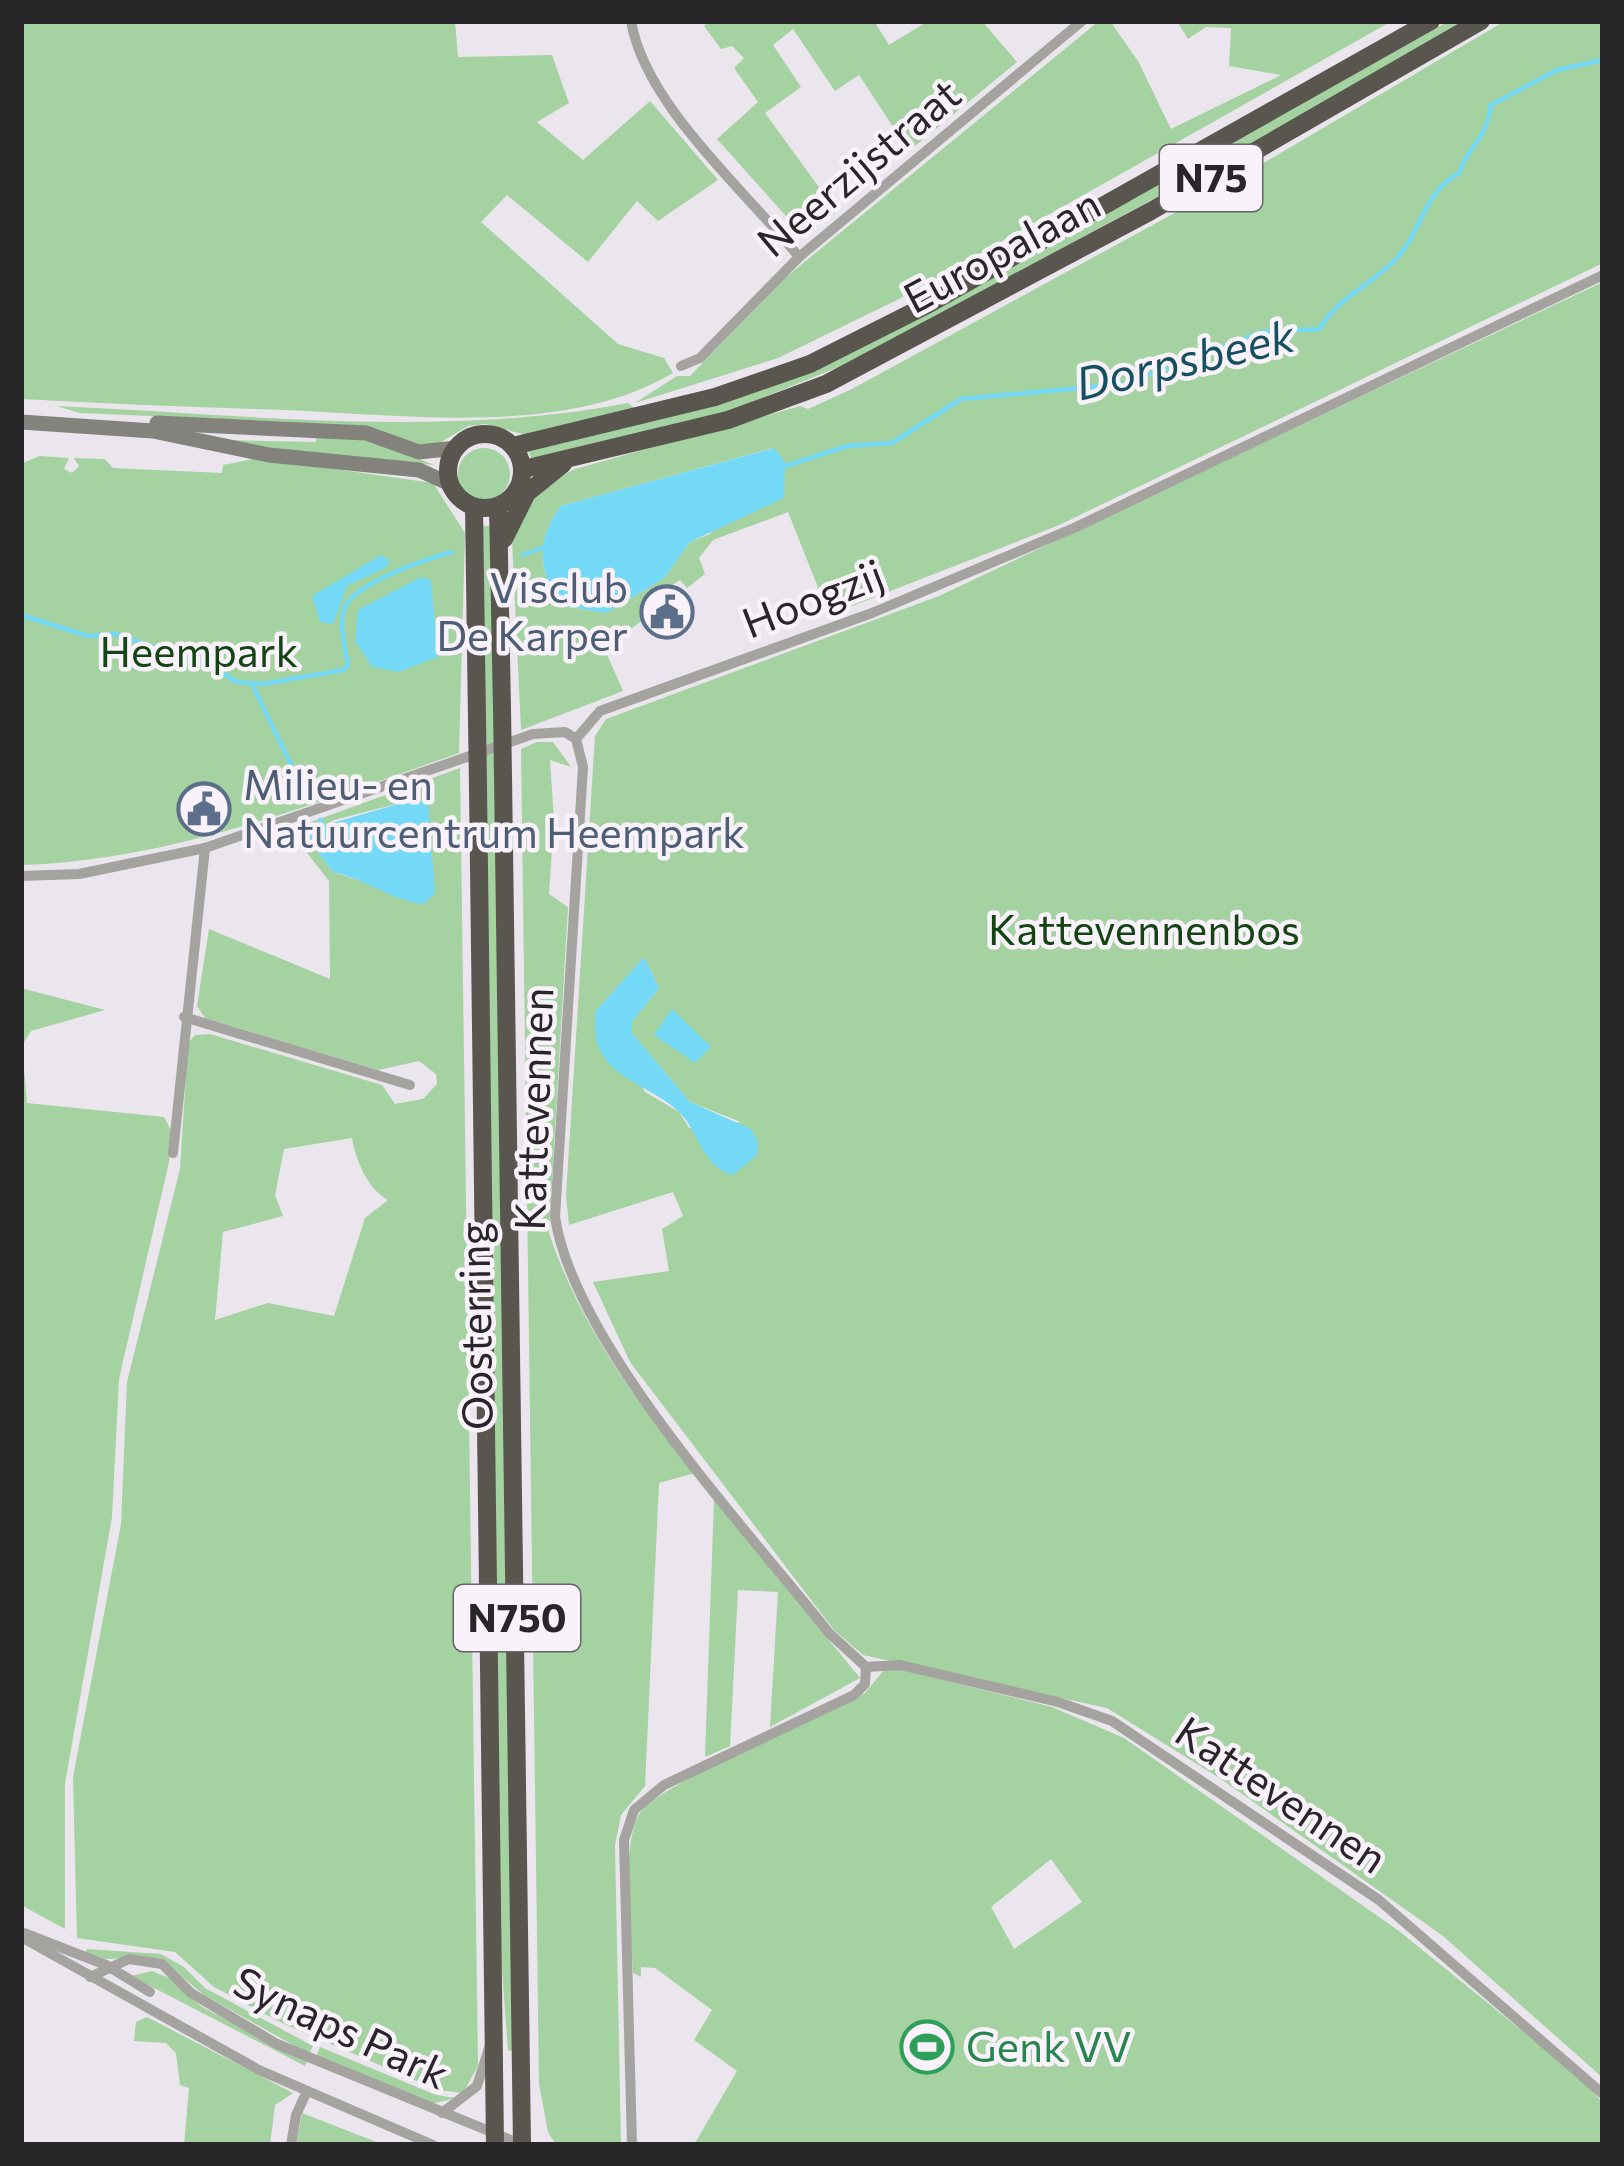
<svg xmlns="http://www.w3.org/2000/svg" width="1624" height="2166" viewBox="0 0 1624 2166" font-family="Commissioner,sans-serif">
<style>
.green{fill:#a4d2a0;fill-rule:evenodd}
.water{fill:#74d9f7}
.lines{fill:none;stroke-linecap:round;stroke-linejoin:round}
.stream{stroke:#74d9f7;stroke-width:4.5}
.street{stroke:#a4a39f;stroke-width:10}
.secondary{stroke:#83827c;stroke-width:15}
.highway{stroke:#58564e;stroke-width:18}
.highway-bridge{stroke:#58564e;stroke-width:18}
.labels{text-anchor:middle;stroke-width:9;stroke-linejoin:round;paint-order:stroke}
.shield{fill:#f9f2fa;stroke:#676368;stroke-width:3}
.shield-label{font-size:39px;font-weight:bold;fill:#282629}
.street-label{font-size:42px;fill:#282629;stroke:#f9f2fa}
.service-label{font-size:42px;fill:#4e5e75;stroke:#f9f2fa;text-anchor:end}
.park-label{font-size:42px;fill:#134513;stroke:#f9f2fa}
.leisure-label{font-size:42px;fill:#27864d;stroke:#f9f2fa;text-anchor:start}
.water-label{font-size:45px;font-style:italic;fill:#155060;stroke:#f9f2fa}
</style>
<rect width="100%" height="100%" fill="#ebe5ed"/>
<g class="green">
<path d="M21 21H455L458 57 552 55 569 103 537 122 583 160 650 101 718 180 658 221 637 201 588 262 507 195 481 222 618 344 664 358 673 373C565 437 408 415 287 410 198 407 110 404 21 399Z"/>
<path d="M710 21H874L889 45 928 21H982L1017 62 909 151 859 75 835 91 793 29 773 45 801 87 765 113 837 212 801 233 717 139 758 102 734 68 744 58 732 46 721 49 704 26Z"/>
<path d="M1099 21H1110L1138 61 1171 129 1281 75 1229 66 1231 28 1206 27 1188 39 1177 21H1392L901 298 778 358 635 403 677 376H690L785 278Z"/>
<path d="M1449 21H1466L1266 138 849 363 729 411 532 460 528 450 667 417 977 286Z"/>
<path d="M1505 21H1603V263L1057 526 829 615 788 512 713 540 699 558 705 574 687 588 680 580 643 604 650 615 604 648 623 691 521 730 512 540C524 505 542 485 575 469L800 406 808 409 852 389 1226 185ZM773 448 710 534 690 542 663 579 606 613 557 605C540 568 535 541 561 506Z"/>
<path d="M1603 282V2078L1443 1936 1221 1779 1107 1708 863 1655 834 1630 630 1362 593 1282 669 1271 662 1229 683 1216 673 1192 569 1225 566 1196 595 736 606 719 939 596ZM644 957 659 988 632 1022V1033L690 1102 741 1122 689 1128 679 1112 645 1092 595 1012Z"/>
<path d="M628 403 634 408 526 435 485 424 468 426 431 448 291 422 80 413 56 406C245 414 441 439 628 403Z"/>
<path d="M317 436 362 439 435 465 275 451 224 440 316 442Z"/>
<circle cx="484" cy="474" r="26"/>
<path d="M39 456 69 458 64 469 72 473 79 466 74 458 105 459 113 468 222 473 223 465 258 458 433 483 465 533 459 753C317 803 172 860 21 865V464Z"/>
<path d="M481 525 491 527 514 2050 508 2051 501 1957Z"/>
<path d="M537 742H553L571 767 550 760 554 819 549 894 568 907 549 1233C580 1325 634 1399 695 1473L659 1483 645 1786 621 1815 615 1845 621 2145H556L548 2132 539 2084 521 749Z"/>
<path d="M460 768 478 2066 463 2093 438 2090 284 2024 214 1987 175 1952 77 1938 73 1777 121 1524 127 1382 180 1169 188 1043 195 1035 210 1034 382 1085 395 1104 423 1099 437 1084 436 1074 419 1061 378 1070 205 1018 197 1006 209 929 330 979 329 881 289 830ZM408 801 428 802 380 887 333 872 314 847 323 826 334 820ZM352 1138C356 1160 367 1189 388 1200L365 1218 334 1316 268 1303 215 1320 223 1232 283 1216 275 1195 284 1149Z"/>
<path d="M21 988 105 1010 31 1031 22 1045 27 1103 164 1117 171 1130 169 1162 119 1379 112 1517 65 1783V1929L21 1905Z"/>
<path d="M714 1500 860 1678 770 1727 778 1592 738 1590 730 1746 705 1757Z"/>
<path d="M898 1669 1052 1707 1124 1738 1399 1931 1584 2081 1603 2103V2145H694L737 2071 694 2040 712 2010 655 1968 641 1967V1977L633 1973C632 1932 621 1851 638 1816 653 1786 826 1712 865 1693L884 1670ZM1051 1859 1082 1902 1014 1949 991 1907Z"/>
<path d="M87 1949 161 1954 184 1967 205 1988 313 2046 309 2054 204 1995 160 1958 106 1959 85 1953Z"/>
<path d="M152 1971 169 1978 202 2007 307 2061 305 2066 131 1976Z"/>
<path d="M147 2017 293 2093 275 2105 270 2145H184L189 2088 180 2085 176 2053 166 2043 134 2041 136 2022Z"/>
<path d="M320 2047 436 2095 456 2098 430 2104 316 2057Z"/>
<path d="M302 2113 384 2145H296Z"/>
</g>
<g class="water">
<path d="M774 448 785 462 784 498 690 542 663 579 606 613 557 605C540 568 535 541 561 506Z"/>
<path d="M381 555 389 560 387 567 347 586 333 624 320 622 312 596Z"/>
<path d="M421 577 431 580 438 657 399 672 372 667 355 641 358 610Z"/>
<path d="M408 801 428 802 435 893 424 904C393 901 365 879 333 872L314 847 299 840 298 833Z"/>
<path d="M644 957 659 988 632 1022V1033L690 1102 751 1129 758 1142 757 1155 733 1175C701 1166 701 1135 680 1113 659 1091 622 1083 604 1057 594 1044 595 1028 595 1012Z"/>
<path d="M672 1009 711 1047 695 1063 654 1035Z"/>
</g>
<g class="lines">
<g class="stream">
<path d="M780 468 847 446 892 443 961 399 1125 384 1261 332 1320 329C1335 300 1370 285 1393 262 1421 235 1423 192 1459 173 1470 142 1485 144 1491 105L1557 70 1603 60"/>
<path d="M523 555 547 546"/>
<path d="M21 615 88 636 115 634 216 669 237 682 263 684 343 670 348 665C345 649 339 624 344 609 353 583 427 559 452 552"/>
<path d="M253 686 308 800"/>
<path d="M320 820 323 826"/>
</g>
<g class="street">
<path d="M631 21C645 105 746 191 799 257"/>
<path d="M681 366 700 358 799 257 1082 21"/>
<path d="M576 739 583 767 555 1217C574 1344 747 1529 829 1633L866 1667 900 1665 1058 1702 1112 1721 1379 1900 1603 2094"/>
<path d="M576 739 600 711 872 613 1074 528 1603 275"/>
<path d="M21 876 79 874 205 848 533 734 565 732 576 739"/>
<path d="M184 1017 410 1085"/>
<path d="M173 1153 205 848"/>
<path d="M24 1933 106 1965 150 1992"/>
<path d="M21 1937 259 2070 433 2145"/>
<path d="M90 1977 129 1959 162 1964 191 1993 277 2044 523 2145"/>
<path d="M442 2113 477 2086 491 2042"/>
<path d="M291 2145 296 2115 307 2091"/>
<path d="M632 2145 624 1840 634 1810 664 1785 854 1695 865 1684 866 1667"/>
</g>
<g class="secondary">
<path d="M21 422 153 431 269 455 419 470 450 484"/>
<path d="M157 423 366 433 419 452 456 448"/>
</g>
<g class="highway">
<circle cx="485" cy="471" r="37"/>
<path d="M513 446 715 397 810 364 929 304 1431 21"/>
<path d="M524 469 728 420 826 384 1151 211 1481 21"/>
<path d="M498 506 502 709"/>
<path d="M474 507 477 720"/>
<path d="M504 539 527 493 563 464"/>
<path d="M503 776 522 2145"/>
<path d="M478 788 495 2145"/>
</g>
<g class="highway-bridge">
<path d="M502 709 503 776"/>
<path d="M477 720 478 788"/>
</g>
</g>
<defs>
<g id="civic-ring" transform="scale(2.7)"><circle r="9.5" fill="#f9f2fa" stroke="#5c6f8a" stroke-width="1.5"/><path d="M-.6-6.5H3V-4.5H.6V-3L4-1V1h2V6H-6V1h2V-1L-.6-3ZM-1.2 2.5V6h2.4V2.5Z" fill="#5c6f8a"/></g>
<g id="stadium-ring" transform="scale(2.7)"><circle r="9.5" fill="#f9f2fa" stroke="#2e9e5b" stroke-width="1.5"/><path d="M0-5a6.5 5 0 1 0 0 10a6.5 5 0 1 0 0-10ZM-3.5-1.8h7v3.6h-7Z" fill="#2e9e5b"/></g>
</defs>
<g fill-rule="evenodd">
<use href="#civic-ring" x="667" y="612"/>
<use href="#civic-ring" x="204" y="809"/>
<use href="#stadium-ring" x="927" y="2047"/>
</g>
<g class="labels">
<g class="shield">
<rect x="1160" y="145" width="102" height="66" rx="9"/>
<rect x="454" y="1585" width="126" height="66" rx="9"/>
</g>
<g class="shield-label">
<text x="1211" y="192">N75</text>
<text x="517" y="1632">N750</text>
</g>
<g class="street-label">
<text transform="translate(859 168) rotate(-40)" y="15">Neerzijstraat</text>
<text transform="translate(1002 251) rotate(-28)" y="15">Europalaan</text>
<text transform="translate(813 599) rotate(-21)" y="15">Hoogzij</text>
<text transform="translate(534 1109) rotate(-88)" y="15">Kattevennen</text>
<text transform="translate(476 1326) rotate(-91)" y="15">Oosterring</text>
<text transform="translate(1281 1795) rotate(34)" y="15">Kattevennen</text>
<text transform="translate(341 2028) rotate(25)" y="15">Synaps Park</text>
</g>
<g class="service-label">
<text x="628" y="603">Visclub<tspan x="628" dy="48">De Karper</tspan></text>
<text x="243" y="800" text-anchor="start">Milieu- en<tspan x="243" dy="48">Natuurcentrum Heempark</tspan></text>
</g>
<g class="park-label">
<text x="199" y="667">Heempark</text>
<text x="1144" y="945">Kattevennenbos</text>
</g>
<g class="leisure-label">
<text x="966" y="2062">Genk VV</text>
</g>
<g class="water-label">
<text transform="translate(1185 360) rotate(-13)" y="16">Dorpsbeek</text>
</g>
</g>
<rect width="1624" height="2166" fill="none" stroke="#282629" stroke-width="48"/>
</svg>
